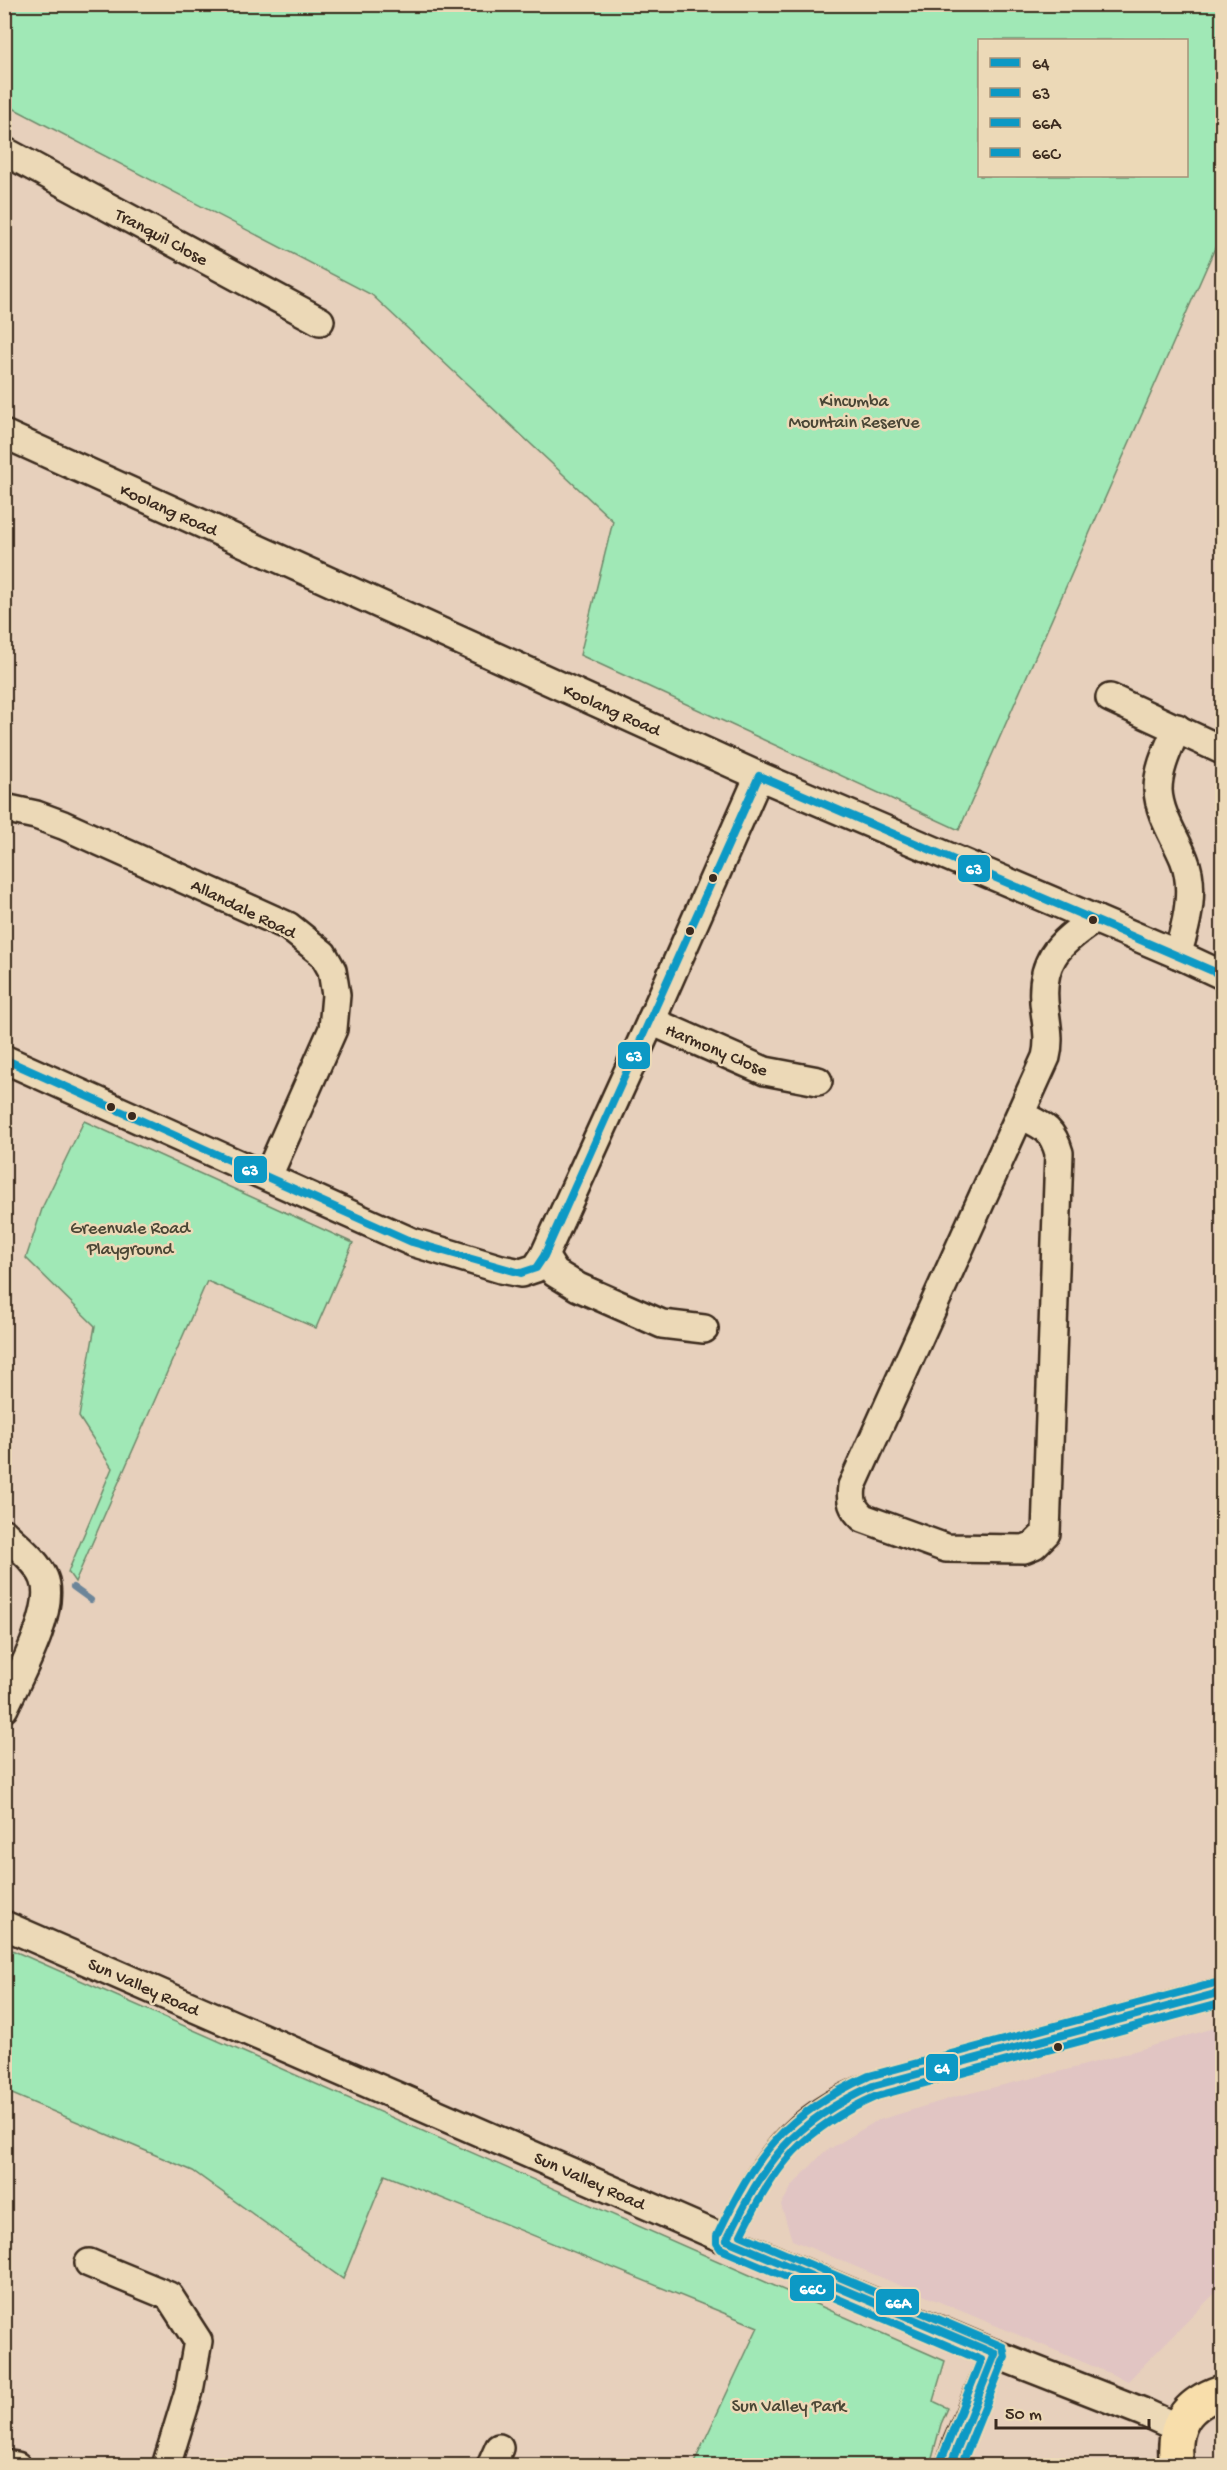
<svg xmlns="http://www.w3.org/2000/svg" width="1227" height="2470" viewBox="0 0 1227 2470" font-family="'Gochi Hand',sans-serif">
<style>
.built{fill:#e1c5c3}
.green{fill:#a0e8b6;stroke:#6e896a;stroke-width:1.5;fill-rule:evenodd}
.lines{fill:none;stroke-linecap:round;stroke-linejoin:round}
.stream{stroke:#6c8599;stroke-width:6}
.minor-casing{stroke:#3b2a1e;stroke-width:32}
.major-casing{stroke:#3b2a1e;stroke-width:38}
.minor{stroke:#ecd9b7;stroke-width:27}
.major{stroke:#f8deab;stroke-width:33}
.bus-1-casing{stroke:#ecd9b7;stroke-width:12}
.bus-2-casing{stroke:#ecd9b7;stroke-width:12}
.bus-3-casing{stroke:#ecd9b7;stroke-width:12}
.bus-4-casing{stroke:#ecd9b7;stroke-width:12}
.bus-1{stroke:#0c99c5;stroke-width:8}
.bus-2{stroke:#0c99c5;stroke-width:8}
.bus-3{stroke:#0c99c5;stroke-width:8}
.bus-4{stroke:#0c99c5;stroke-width:8}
.bus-dot{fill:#3b2a1e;stroke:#ecd9b7;stroke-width:2}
.labels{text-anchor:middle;stroke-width:5;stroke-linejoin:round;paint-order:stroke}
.street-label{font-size:18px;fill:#3b2a1e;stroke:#ecd9b7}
.park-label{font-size:18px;fill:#4a4635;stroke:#ecd9b7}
.line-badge{stroke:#ecd9b7;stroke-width:2}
.badge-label{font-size:16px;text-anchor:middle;font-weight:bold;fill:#fff}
</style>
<rect width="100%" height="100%" fill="#e7d0bc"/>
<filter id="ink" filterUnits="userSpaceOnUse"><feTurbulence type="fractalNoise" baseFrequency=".0167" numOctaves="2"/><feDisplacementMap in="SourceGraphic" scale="12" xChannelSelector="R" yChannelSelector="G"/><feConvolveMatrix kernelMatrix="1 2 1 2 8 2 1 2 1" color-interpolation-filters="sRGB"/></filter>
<g filter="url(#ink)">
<path class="built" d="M1222 2026V2286L1128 2381 792 2240 781 2205 792 2186 823 2153 876 2121 958 2096 1078 2067Z"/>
<g class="green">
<path d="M4 5H1222V232L959 830 580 655 613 521 372 295 5 104ZM1186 40V176H980V40Z"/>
<path d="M84 1121 353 1243 316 1328 207 1281 75 1582 68 1572 112 1468 79 1417 95 1326 26 1258 43 1206Z"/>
<path d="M5 1947 945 2361 933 2401 948 2408 941 2424 930 2465H693L758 2327 385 2175 343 2279 193 2171 5 2091Z"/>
</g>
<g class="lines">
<path class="stream" d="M73 1587 91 1600"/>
<g class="minor-casing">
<g id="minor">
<path d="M4 151 320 321"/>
<path d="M4 434 759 776 1177 954 1222 975"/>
<path d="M1110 698 1222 750"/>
<path d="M1177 728C1169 747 1158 768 1158 790 1159 814 1175 837 1184 859 1196 888 1187 925 1177 954"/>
<path d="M4 808 36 815 63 825 288 926 323 954 332 970 336 995 333 1029 268 1176"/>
<path d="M651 1021 765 1071 818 1081"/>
<path d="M4 1059 412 1242 501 1269 521 1273 536 1268 544 1256 651 1021 759 776"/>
<path d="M1021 1115C1043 1126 1052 1128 1059 1153L1046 1533 1034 1545 1024 1549 946 1548 863 1518C852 1508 850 1501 852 1486L1046 1057C1050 1041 1047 1027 1045 1011 1038 962 1057 944 1095 919"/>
<path d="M544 1256 555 1273 578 1287 662 1324 704 1329"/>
<path d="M4 1533C17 1546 37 1561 44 1578 57 1609 18 1678 4 1708"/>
<path d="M4 1925 727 2240 995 2354 1143 2412 1178 2428"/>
<path d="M727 2240C762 2165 792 2117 873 2086L1222 1992"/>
<path d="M89 2263 169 2296 198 2341 189 2391 166 2466"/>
<path d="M4 2464 17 2466"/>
<path d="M491 2466 499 2448"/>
<path d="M950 2466 958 2442 995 2354"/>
</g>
</g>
<g class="major-casing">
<path id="major" d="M1177 2466C1171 2426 1185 2404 1222 2392"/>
</g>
<use href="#minor" class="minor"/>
<use href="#major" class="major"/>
<g class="bus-1-casing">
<g id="bus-1">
<path d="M727 2240C765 2161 791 2123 873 2086L1222 1992"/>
<path d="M727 2240 995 2354"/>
<path d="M950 2466 995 2354"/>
</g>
</g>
<g class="bus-2-casing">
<path id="bus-2" d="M4 1059 412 1242 521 1273 536 1268 544 1256 759 776 1222 975"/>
</g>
<g class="bus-3-casing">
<path id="bus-3" d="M961 2466 1005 2357 1003 2347 741 2235C775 2164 804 2128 877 2096L1222 2003"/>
</g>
<g class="bus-4-casing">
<path id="bus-4" d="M940 2463 981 2360 721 2249 717 2243V2236C755 2155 785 2114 869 2076L1219 1982"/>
</g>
<use href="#bus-1" class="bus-1"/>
<use href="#bus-2" class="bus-2"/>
<use href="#bus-3" class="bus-3"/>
<use href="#bus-4" class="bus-4"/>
</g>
</g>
<g class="bus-dot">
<circle cx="713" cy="878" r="5"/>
<circle cx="1093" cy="920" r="5"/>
<circle cx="690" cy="931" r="5"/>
<circle cx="111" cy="1107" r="5"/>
<circle cx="132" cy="1116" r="5"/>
<circle cx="1058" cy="2047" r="5"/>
</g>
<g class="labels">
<g class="street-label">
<text transform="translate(162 236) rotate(28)" y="6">Tranquil Close</text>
<text transform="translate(169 509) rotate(24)" y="6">Koolang Road</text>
<text transform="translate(612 709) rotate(24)" y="6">Koolang Road</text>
<text transform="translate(244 908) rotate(26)" y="6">Allandale Road</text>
<text transform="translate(717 1049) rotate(23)" y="6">Harmony Close</text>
<text transform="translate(144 1986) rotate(24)" y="6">Sun Valley Road</text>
<text transform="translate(590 2180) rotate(24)" y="6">Sun Valley Road</text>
</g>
<g class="park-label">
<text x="854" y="406">Kincumba<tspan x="854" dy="21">Mountain Reserve</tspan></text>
<text x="130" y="1233">Greenvale Road<tspan x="130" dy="21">Playground</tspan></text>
<text x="789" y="2411">Sun Valley Park</text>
</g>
</g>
<g class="line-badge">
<rect x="957" y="854" width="34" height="29" rx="6" fill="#0c99c5"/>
<rect x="617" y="1041" width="34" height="29" rx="6" fill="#0c99c5"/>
<rect x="233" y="1155" width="35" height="29" rx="6" fill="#0c99c5"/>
<rect x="925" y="2053" width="34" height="29" rx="6" fill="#0c99c5"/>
<rect x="789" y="2274" width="46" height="28" rx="6" fill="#0c99c5"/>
<rect x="875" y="2288" width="45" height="28" rx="6" fill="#0c99c5"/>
</g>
<g class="badge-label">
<text x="974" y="874">63</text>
<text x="634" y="1061">63</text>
<text x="250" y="1175">63</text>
<text x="942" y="2073">64</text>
<text x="812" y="2294">66C</text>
<text x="898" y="2308">66A</text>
</g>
<rect width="1227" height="2470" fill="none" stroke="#ecd9b7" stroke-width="24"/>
<rect x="12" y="12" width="1203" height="2446" fill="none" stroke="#3b2a1e" stroke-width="2" filter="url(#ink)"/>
<rect x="978" y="39" width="210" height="138" fill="#ecd9b7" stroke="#a5937a" stroke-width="1.5"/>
<rect x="990" y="58" width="30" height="9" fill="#0c99c5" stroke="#a5937a" stroke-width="1.5"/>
<text x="1032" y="69" font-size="18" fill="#3b2a1e">64</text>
<rect x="990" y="88" width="30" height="9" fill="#0c99c5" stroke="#a5937a" stroke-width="1.5"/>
<text x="1032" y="99" font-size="18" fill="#3b2a1e">63</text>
<rect x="990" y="118" width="30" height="9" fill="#0c99c5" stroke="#a5937a" stroke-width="1.5"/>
<text x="1032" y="129" font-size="18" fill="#3b2a1e">66A</text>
<rect x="990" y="148" width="30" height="9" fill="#0c99c5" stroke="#a5937a" stroke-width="1.5"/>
<text x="1032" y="159" font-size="18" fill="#3b2a1e">66C</text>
<path d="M996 2419v9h153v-9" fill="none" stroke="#3b2a1e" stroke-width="3"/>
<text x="1005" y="2419" font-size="18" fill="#3b2a1e" stroke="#ecd9b7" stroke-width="4.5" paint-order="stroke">50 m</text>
</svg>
